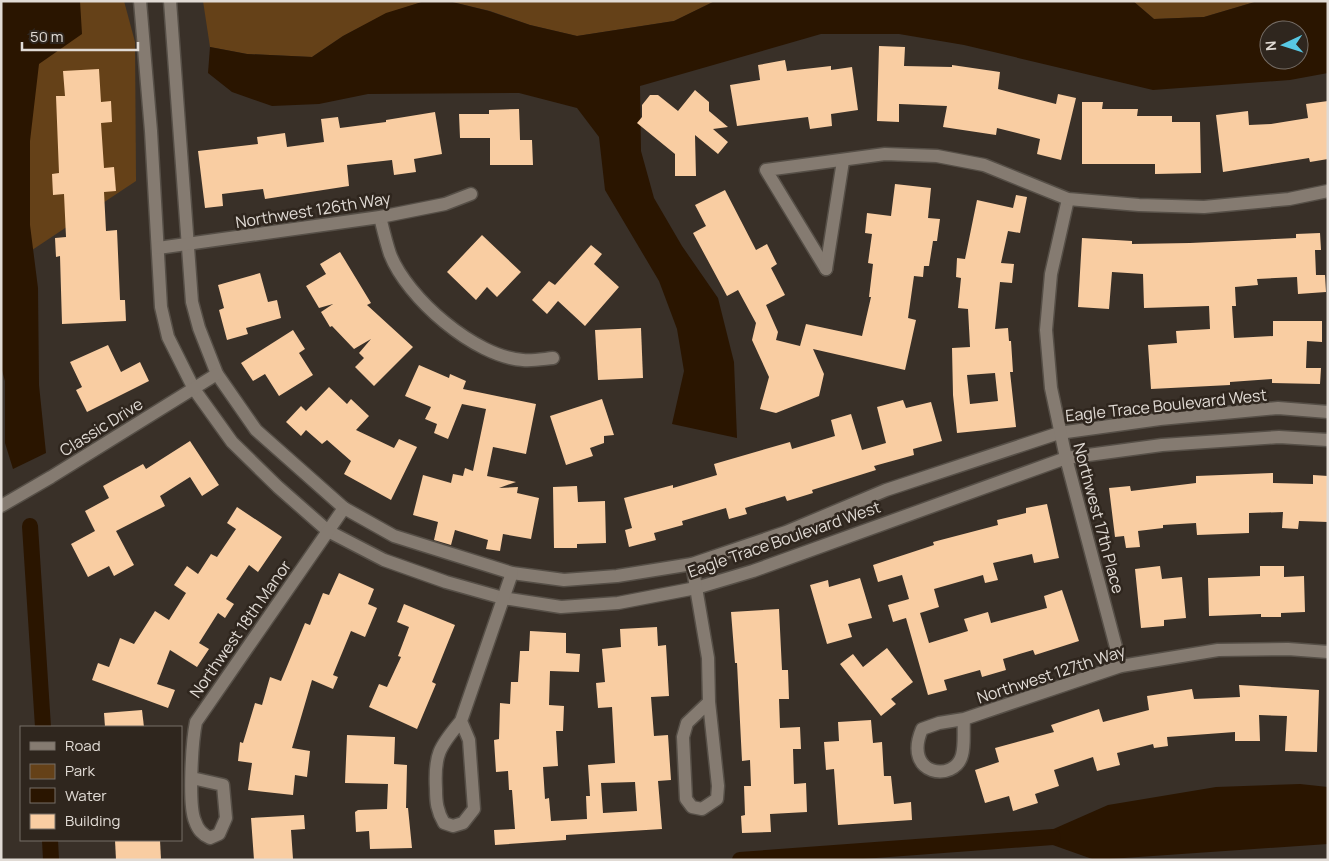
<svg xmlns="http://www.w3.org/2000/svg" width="1329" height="861" viewBox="0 0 1329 861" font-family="Manrope,sans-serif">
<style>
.green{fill:#654118}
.water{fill:#2a1500;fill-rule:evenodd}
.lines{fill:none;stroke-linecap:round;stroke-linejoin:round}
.canal{stroke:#2a1500;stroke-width:16}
.building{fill:#f9cda2;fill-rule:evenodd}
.minor-casing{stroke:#564f47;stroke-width:15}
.minor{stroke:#857b71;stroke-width:12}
.labels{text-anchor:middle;stroke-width:5;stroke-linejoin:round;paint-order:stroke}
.street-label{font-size:16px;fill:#e1dbd5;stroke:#2f261e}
</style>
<rect width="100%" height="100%" fill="#393028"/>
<g class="green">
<path d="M1 1H124L135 42 136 181 8 266Z"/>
<path d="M203 1H425L386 14 343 36 312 57 247 54 210 47Z"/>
<path d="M448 1H715L674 21 577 36 530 25 490 11Z"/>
<path d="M1133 1H1258L1204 17 1154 19Z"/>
</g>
<g class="water">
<path d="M1 1H80L82 34 39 64 30 141V225L38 288 39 385 46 453 13 469 5 443V381L1 367Z"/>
<path d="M425 1H448L489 11 530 25 577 36 674 21 715 1H1133L1154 19 1204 17 1258 1H1328V73L1290 80 1153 90 964 45 899 34H821L640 86 641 151 654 198 682 246 718 298 734 362 737 438 672 424 684 371 677 329 659 281 605 190 599 137 577 108 519 93 368 94 319 104 272 106 232 92 208 73 210 47 247 54 312 57 343 36 386 13ZM1269 30H1299V60H1269Z"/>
<path d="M1300 784 1328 787V844L1095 860 1033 838 1108 805 1216 787Z"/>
</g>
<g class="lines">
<g class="canal">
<path d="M30 526 43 727"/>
<path d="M50 840 51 860"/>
<path d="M740 860 1053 837"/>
</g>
</g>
<g class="building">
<path d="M879 46 905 47 904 66 952 67V65L1000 72 998 89 1056 104 1058 94 1076 98 1061 160 1037 154 1040 139 997 128 996 135 943 127 947 106 899 104V122L877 121Z"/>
<path d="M785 60 787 71 831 66V70L852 67 858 110 831 114 832 126 810 129 808 117 737 126 730 85 760 80 758 65Z"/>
<path d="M99 69 101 102 111 101 112 122 101 123 104 168 114 167 116 191 104 192 106 231 117 230 120 300H125L126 321 62 324 60 256 56 257 55 238 66 237 64 194 53 195 52 174 59 173 56 96H65L63 71Z"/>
<path d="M695 90 709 102V111L728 127 713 129 728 142 718 154 695 135 696 176H675V154L637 123 642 117V105L650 95H658L678 111Z"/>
<path d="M1328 101V159L1310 162 1309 158 1223 172 1216 115 1248 111 1249 125 1271 124 1308 118 1306 104Z"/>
<path d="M1082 102H1103L1102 109H1138L1137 116H1172V122H1200L1201 173 1155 174V164H1082Z"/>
<path d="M519 109 520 140H532L533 165H490V138H460L459 114H489V110Z"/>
<path d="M435 112 442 154 414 159 416 172 394 175 392 160 347 165 349 186 265 199 263 189 222 194 223 206 205 208 198 151 258 144 257 137 285 133 287 147 324 142 321 119 338 117 340 128 386 122V120Z"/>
<path d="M895 184 931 188 928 218 940 219 937 241H933L929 266H924L923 277 914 276 908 318 916 320 905 370 813 349 824 374 819 396 776 413 760 409 769 377 752 340 756 323 738 290 727 296 693 233 706 226 695 205 725 190 756 250 767 244 777 264 771 268 785 295 766 305 778 332 776 340 800 346 806 324 862 336 871 297H869L873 264 868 263 872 234 865 233 867 213 891 216Z"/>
<path d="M1016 195 1027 197 1020 233 1008 231 1001 263 1014 264 1012 283 1000 282 995 329 1008 328 1009 341H1011L1013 372H1010L1016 427 957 433 953 395 952 348 970 347 968 309 958 308 961 278 956 277 957 258 965 259 977 200 1013 208ZM995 373 998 401 970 404 967 375Z"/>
<path d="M1320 233 1321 250H1315L1316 275H1325L1326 292 1298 294 1297 277 1257 279 1258 285 1235 287 1236 306H1232L1234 338 1273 336V321H1322V342L1307 341 1306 368H1321L1320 384 1272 383V379L1230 382V385L1151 389 1148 345 1177 343 1176 331 1210 329 1209 306 1144 308 1143 274 1112 272 1109 309 1078 307 1082 238 1132 241V244L1190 243 1296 238V234Z"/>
<path d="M482 235 521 272 497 297 487 287 476 300 447 272Z"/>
<path d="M591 245 602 254 594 264 619 287 585 326 558 301 547 314 532 300 549 281 555 285Z"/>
<path d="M340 252 371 303 367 305 413 347 374 386 355 367 364 358 359 353 371 339 354 349 332 326 330 327 321 312 333 304 319 308 306 286 326 274 320 264Z"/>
<path d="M260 273 268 302 277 300 281 318 246 328 248 334 227 340 219 310 224 308 218 285Z"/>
<path d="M641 328 643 378 598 380 595 330Z"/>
<path d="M293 330 305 349 299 353 313 375 279 396 265 374 253 381 241 363Z"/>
<path d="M108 345 121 372 140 362 149 381 87 412 76 390 82 387 70 362Z"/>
<path d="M419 365 449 378 450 374 466 381 463 389 536 404 526 454 493 447 487 476 516 482 499 488 518 487 517 493 539 498 531 539 503 534 500 551 486 549 488 540 455 530 451 545 434 540 438 522 413 515 423 475 451 483 453 474 463 476 465 468 473 471 486 409 462 404 448 439 434 433 437 424 425 419 431 407 405 396Z"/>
<path d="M329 387 347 404 351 399 369 416 356 430 394 448 399 439 417 447 391 500 344 474 351 461 327 440 322 444 306 430 301 436 286 422 301 406 306 411Z"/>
<path d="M602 399 614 435 604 436V443L590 448 593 456 566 465 550 416Z"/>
<path d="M903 400 906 408 931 402 942 441 913 449 914 455 874 466 876 470 812 490 813 493 787 501 785 496 745 508 747 514 729 519 726 508 682 521 683 525 654 533 656 540 629 547 625 530 632 528 624 498 673 485V488L717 475 714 464 790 442 792 449 835 436 831 420 851 414 862 450 886 443 877 407Z"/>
<path d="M190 441 219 485 202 496 190 477 160 496 165 506 116 531 134 565 114 576 109 566 88 577 71 544 95 531 85 511 109 498 103 486 143 464 146 469Z"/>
<path d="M1273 473V483L1313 484V475L1328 476V522L1299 521 1298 529 1282 528 1283 512 1249 513V533L1197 535 1196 523 1163 525V528L1138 531 1140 547 1126 548 1124 536 1115 537 1109 488 1130 486 1131 491 1196 483V476Z"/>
<path d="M577 486 578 502 605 501 606 543 577 544V548H554L553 487Z"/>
<path d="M1047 504 1059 558 1034 563 1032 554 993 563 998 580 985 583 983 575 934 589 939 607 920 613 929 643 968 631 964 619 988 612 991 623 1047 608 1044 596 1062 590 1079 641 1035 655 1033 650 1003 659 1006 670 982 677 980 670 944 680 947 690 928 695 906 618 893 622 888 605 909 599 902 575 878 582 873 565 934 545 933 542 998 525 997 520 1026 513V508Z"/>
<path d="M237 507 282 537 258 572 249 565 226 599 234 604 225 618 218 613 199 643 209 649 197 667 170 650 157 684 175 690 168 708 92 680 98 663 109 667 120 638 134 644 155 611 169 620 186 593 174 585 187 566 198 574 211 554 217 557 236 529 227 523Z"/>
<path d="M1160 566 1162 579 1182 577 1186 618 1164 620V626L1141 628 1135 569Z"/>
<path d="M1260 566H1284V577L1304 576 1305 612 1281 613V617H1261V614L1209 616 1208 578 1260 576Z"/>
<path d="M339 573 374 589 368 604 377 608 365 637 351 631 333 675 338 677 333 689 312 680 292 748 310 751 307 777 295 775 293 795 248 790 252 763 238 761 240 742 243 743 255 703 262 705 270 677 281 681 305 623 310 625 323 593 329 595Z"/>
<path d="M860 578 872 618 848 624 852 637 827 644 810 585 828 580 829 587Z"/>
<path d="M404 604 455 625 432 682 436 684 417 729 369 707 379 684 387 687 401 657 398 656 409 627 397 622Z"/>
<path d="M779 609 782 670H788L789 699H779L780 728 800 727 801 749H793L794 784 806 783 807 812 770 814 771 832 742 833 741 816 745 815 744 786H751L750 760 742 761 737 663H735L731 612Z"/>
<path d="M657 627 658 646 666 645 669 696 651 697 654 736 668 735 671 780 658 781 662 829 566 835V840L495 845 494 830 515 829 512 790H509L508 771 496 772 494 740 499 739 500 703 510 704 511 682H518L520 651H529L530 631 566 633V653L580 654 579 672 550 671 549 705 564 706 563 731H556L558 766 543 767 545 799 549 798 551 821 587 819 586 796H590L588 765 615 763 612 707 598 708 596 683 605 682 602 649 621 647 620 629ZM635 782 637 811 603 813 601 783Z"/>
<path d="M887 648 913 682 891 699 896 704 881 716 840 664 853 654 863 667Z"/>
<path d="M1239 685 1319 690 1317 752 1285 751 1287 716 1259 715 1260 741H1235V732L1167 737 1168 746 1154 748 1153 744 1117 753 1120 765 1097 771 1093 757 1054 770 1059 786 1035 794 1038 803 1013 811 1009 796 985 803 975 770 999 762 995 748 1054 732 1051 725 1099 709 1103 722 1149 710 1147 696 1192 689 1194 699 1240 697Z"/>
<path d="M142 710 144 727H105L104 713Z"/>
<path d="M871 720 873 743 882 742 884 776H891L894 804 911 802 912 820 838 825 834 769 826 770 824 742 839 741 838 722Z"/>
<path d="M347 735 395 737 394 764 407 765 406 808H408L412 848 370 849 369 831 356 832 355 812 358 810 387 809 388 784 345 783Z"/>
<path d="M304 815 305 829 291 830 293 859 254 860 251 818Z"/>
<path d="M115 840H160L161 860H116Z"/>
</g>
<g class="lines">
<g class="minor-casing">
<g id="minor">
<path d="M140 1 151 131 161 307 168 337 194 389 232 442 278 487 328 531 384 560 446 582 503 598 561 607 618 603 696 588 753 571 1066 458 1162 445 1279 437 1328 440"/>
<path d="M170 1 192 302 199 328 217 374 256 430 344 508 394 536 512 573 564 580 617 576 692 564 786 532 886 490 1059 433 1160 419 1278 408 1328 412"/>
<path d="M1068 199 1051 274 1046 330 1051 388 1066 458 1121 666"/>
<path d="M380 217C383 229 386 242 390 254 407 298 475 357 523 360 532 361 543 359 553 358"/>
<path d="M158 248 380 217 445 204 471 194"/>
<path d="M826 269 766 170 885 154 937 156 984 165 1068 199 1139 205 1204 207 1289 199 1328 191"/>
<path d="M826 269 843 161"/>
<path d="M1 506 51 477 217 374"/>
<path d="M692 564 708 658 709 702 687 723 683 737 686 799 692 807 702 809 717 799 718 786 709 702"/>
<path d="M964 719C963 730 965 744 962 755 955 783 902 776 922 729L939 723 964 719 1121 666 1218 650 1288 649 1328 652"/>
<path d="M461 721 469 740 474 809 463 823 453 826 444 823C437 811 436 802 436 789 434 755 439 747 461 721L512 573"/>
<path d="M192 778 223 785 226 818 219 834 210 838C202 834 198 830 195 821 188 805 192 741 196 722L344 508"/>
</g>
</g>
<use href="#minor" class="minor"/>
</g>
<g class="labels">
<g class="street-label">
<text transform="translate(313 210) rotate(-9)" y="6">Northwest 126th Way</text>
<text transform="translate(1166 405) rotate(-6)" y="6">Eagle Trace Boulevard West</text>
<text transform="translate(101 427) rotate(-32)" y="6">Classic Drive</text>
<text transform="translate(1099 518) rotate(75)" y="6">Northwest 17th Place</text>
<text transform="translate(784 539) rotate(-19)" y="6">Eagle Trace Boulevard West</text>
<text transform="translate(240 629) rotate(-55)" y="6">Northwest 18th Manor</text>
<text transform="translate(1051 674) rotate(-18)" y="6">Northwest 127th Way</text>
</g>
</g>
<rect width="1329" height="861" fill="none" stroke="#e1dbd5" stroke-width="5"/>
<rect x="20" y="726" width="162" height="115" fill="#2f261e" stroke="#766e67"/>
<rect x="30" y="742" width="25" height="8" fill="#857b71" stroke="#766e67"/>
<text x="65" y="751" font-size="15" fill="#e1dbd5">Road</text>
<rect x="30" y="764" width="25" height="15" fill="#654118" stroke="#766e67"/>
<text x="65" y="776" font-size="15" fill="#e1dbd5">Park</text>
<rect x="30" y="788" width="25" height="15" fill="#2a1500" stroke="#766e67"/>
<text x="65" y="801" font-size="15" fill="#e1dbd5">Water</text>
<rect x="30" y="814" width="25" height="15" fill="#f9cda2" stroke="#766e67"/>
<text x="65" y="826" font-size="15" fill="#e1dbd5">Building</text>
<g transform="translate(1284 45) rotate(266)"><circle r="24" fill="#2f261e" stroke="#766e67"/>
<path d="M0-4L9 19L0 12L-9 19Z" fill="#58c8e4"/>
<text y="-8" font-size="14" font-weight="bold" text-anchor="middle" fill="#e1dbd5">N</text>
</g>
<path d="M22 42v8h116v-8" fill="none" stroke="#e1dbd5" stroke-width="2.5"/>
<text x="30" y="42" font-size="15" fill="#e1dbd5" stroke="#2f261e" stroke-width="4" paint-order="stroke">50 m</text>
</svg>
